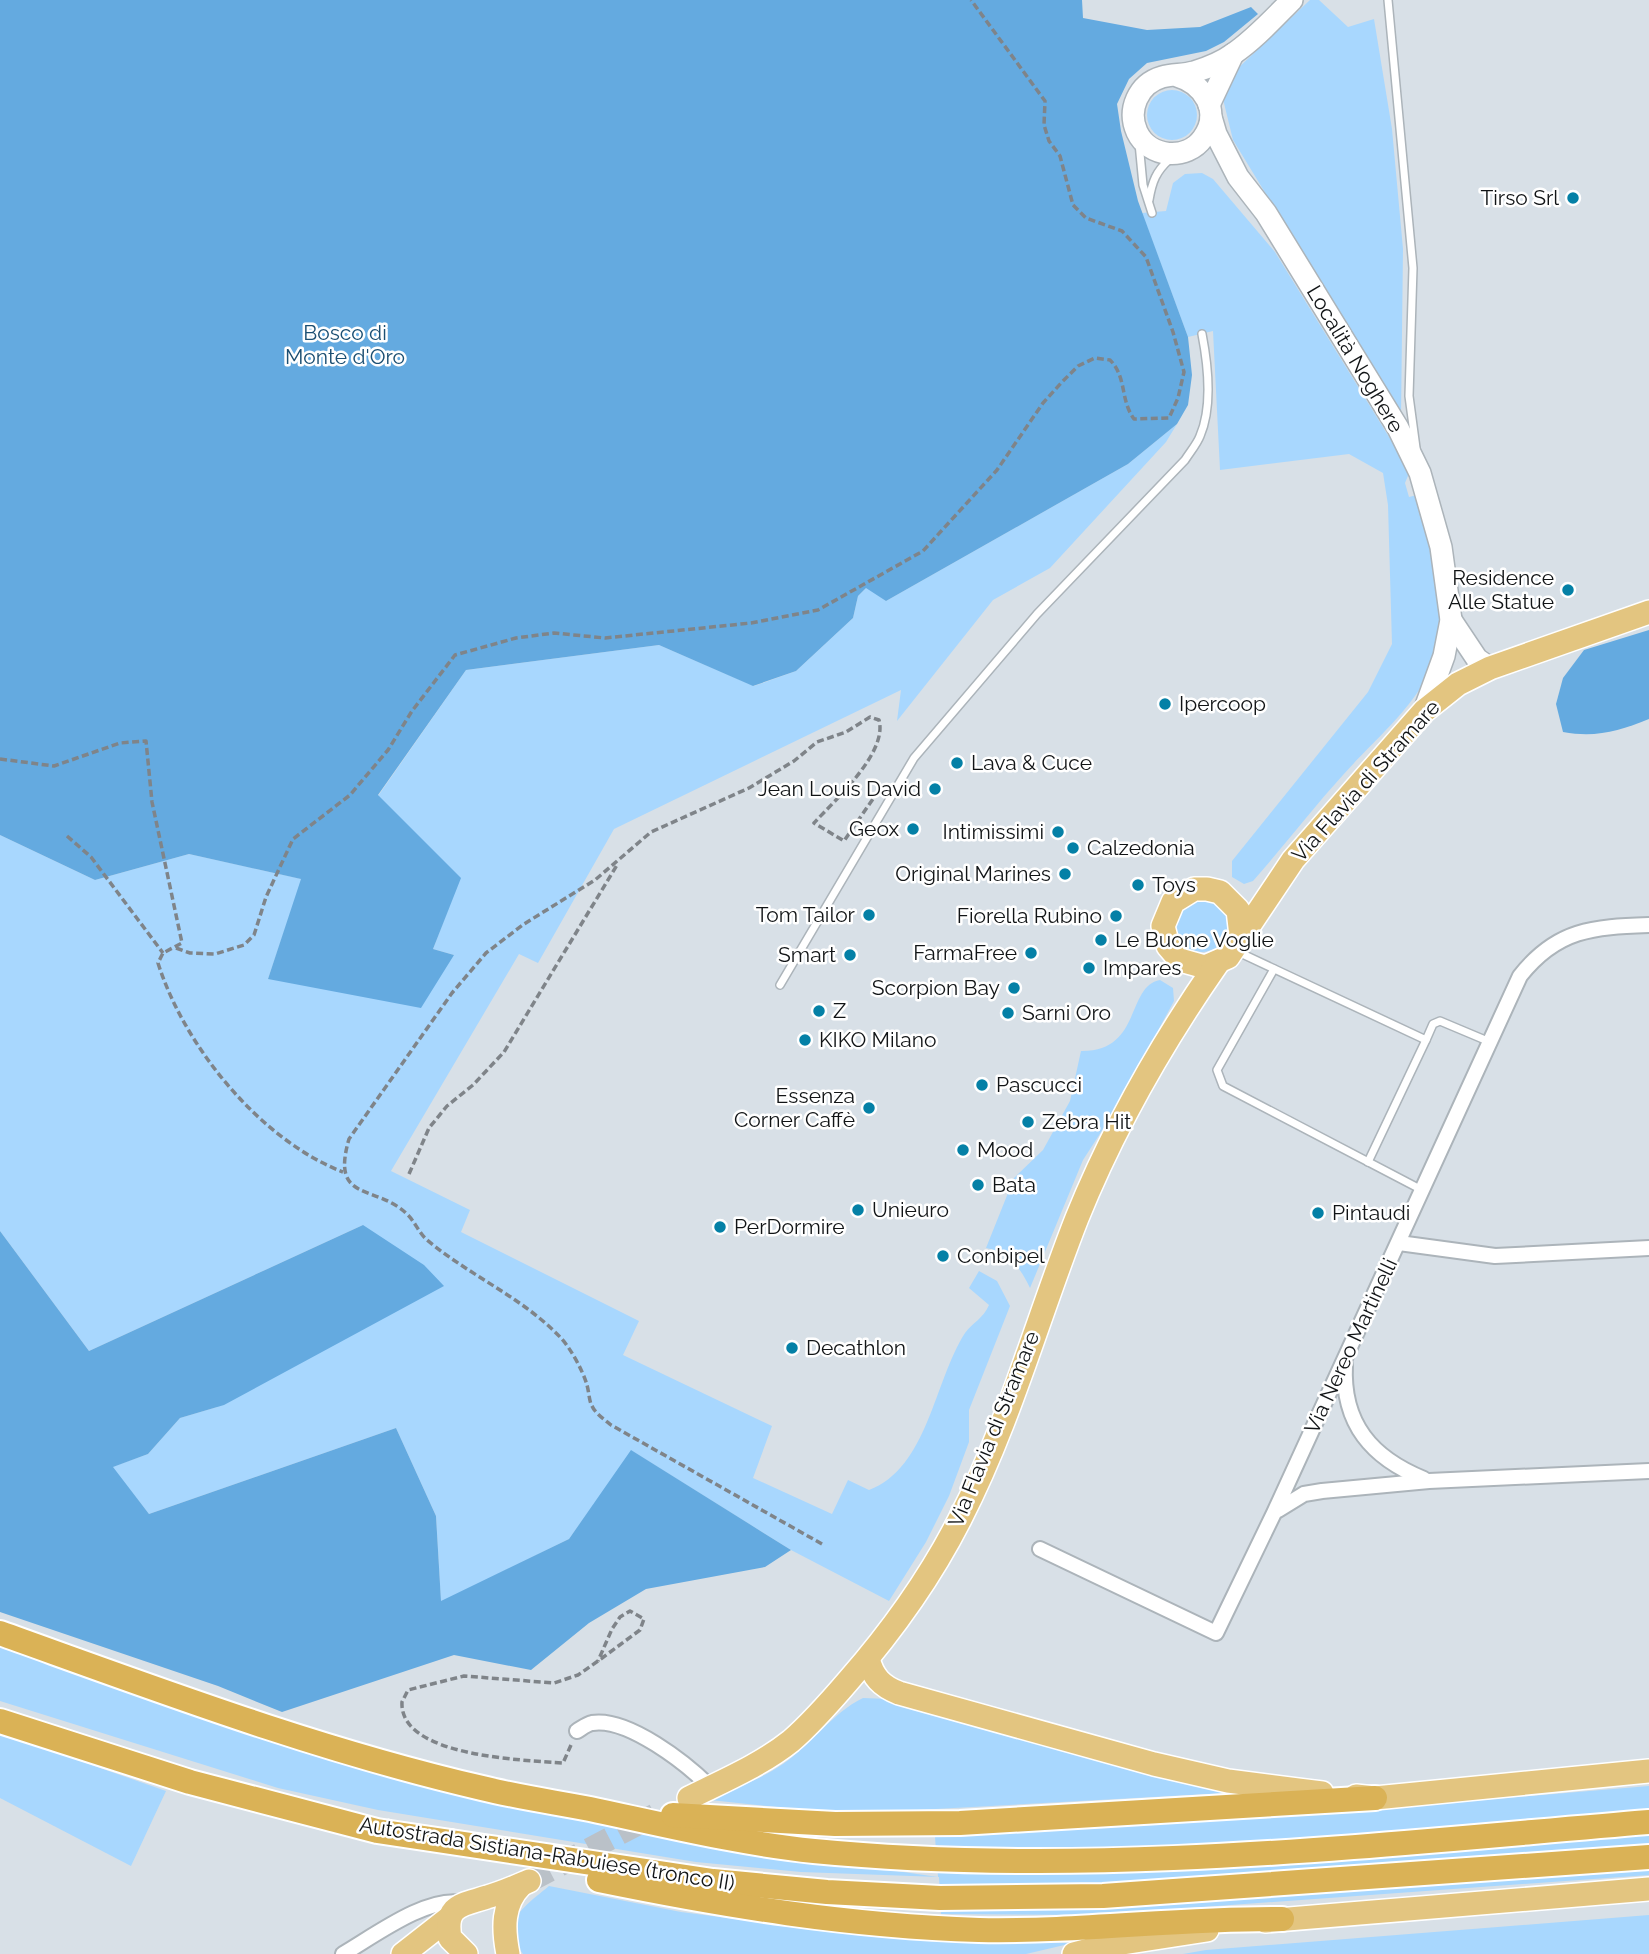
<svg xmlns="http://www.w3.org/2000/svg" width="1649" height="1954" viewBox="0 0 1649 1954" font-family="Raleway,sans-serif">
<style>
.green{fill:#a8d7fe}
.forest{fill:#64aae0}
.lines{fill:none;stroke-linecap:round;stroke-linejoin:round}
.primary-tunnel{stroke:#bac1c8;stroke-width:23;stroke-dasharray:23 11;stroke-linecap:butt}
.service-casing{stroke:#acb4ba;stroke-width:10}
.minor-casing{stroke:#acb4ba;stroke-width:18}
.secondary-casing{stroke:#acb4ba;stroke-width:24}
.primary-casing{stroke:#fff;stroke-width:26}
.trunk-casing{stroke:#fff;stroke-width:28}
.path{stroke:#7f8489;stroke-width:3.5;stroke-dasharray:7 3.5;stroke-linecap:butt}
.service{stroke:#fff;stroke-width:7}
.minor{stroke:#fff;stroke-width:14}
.secondary{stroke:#fff;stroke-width:21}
.primary{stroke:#e3c580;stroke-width:23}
.trunk{stroke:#dab256;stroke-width:24}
.poi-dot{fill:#0480a6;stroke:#fff;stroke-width:2.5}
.labels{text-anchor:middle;stroke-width:5;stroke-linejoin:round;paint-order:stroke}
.poi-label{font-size:21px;fill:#111416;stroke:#fff;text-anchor:start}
.park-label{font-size:21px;fill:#1b4f73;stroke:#fff}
.street-label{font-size:21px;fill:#111416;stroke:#fff}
</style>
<rect width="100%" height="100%" fill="#d8e0e7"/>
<g class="green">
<path d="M1310 0H1319L1348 27 1374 19 1392 129 1403 249 1401 416 1233 140 1222 95 1236 70Z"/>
<circle cx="1172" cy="115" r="25"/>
<path d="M1202 173 1213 179 1275 252 1410 471 1405 483 1409 497 1417 495C1427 531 1445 584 1443 621 1439 690 1385 728 1343 775 1312 809 1284 846 1253 881L1244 884 1232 877V861L1368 692 1392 644 1388 505 1383 473 1349 454 1220 470 1213 331 1188 337 1142 213 1166 211 1173 183 1185 174Z"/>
<path d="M1177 424 1166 442 1050 568 993 600 897 721 901 690 614 829 538 963 519 954 391 1171 470 1210 461 1232 639 1321 623 1355 772 1426 753 1478 832 1514 848 1480 869 1490C928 1468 934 1381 965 1333 973 1322 983 1319 989 1305L969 1288 979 1271 997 1281 1010 1306 969 1410V1442L949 1496 926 1542 889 1601 791 1550 632 1451 569 1539 441 1602 436 1516 396 1428 149 1514 112 1467 148 1454 180 1418 217 1407 363 1225 89 1351 0 1231V835L95 880 189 854 302 879 268 979 454 955 433 949 460 878 378 796 466 670 659 645 754 686 796 671 853 618 858 596 867 587 886 601 1128 464Z"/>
<circle cx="1202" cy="926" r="26"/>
<path d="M1160 980 1173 988 1174 1001 1114 1112 1083 1160 1030 1288C1020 1267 1009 1253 986 1248L1014 1178 1043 1150 1070 1101 1081 1051C1142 1052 1126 986 1160 980Z"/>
<path d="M0 1647 208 1720 376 1773 707 1844 938 1877 935 1837 1156 1821 1363 1810 1649 1786V1875L1093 1915 941 1914 939 1877 801 1872 696 1862 378 1810 278 1788 0 1701Z"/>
<path d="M863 1698 889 1699 1227 1793 844 1814 710 1800C734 1789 761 1779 783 1764 812 1744 832 1713 863 1698Z"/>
<path d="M0 1733 166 1791 131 1866 0 1798Z"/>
<path d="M549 1886 681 1912 858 1935 1073 1943 1026 1954H523C498 1922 525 1906 549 1886Z"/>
<path d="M1649 1915V1954H1183L1206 1950Z"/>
</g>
<g class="forest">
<path d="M0 0H1082L1083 18 1147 30 1200 27 1251 7 1258 14 1224 42 1206 51 1147 63 1129 79 1117 104 1121 131 1138 201 1188 337 1192 375 1188 405 1177 424 1128 464 886 601 866 588 858 596 853 618 796 671 753 686 659 645 466 670 378 795 461 878 433 949 454 955 421 1008 268 979 301 879 189 854 95 880 0 835Z"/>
<path d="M1649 630V719C1619 731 1596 738 1563 732L1556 704 1563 678 1584 650Z"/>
<path d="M363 1225 424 1265 444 1286 224 1405 180 1418 148 1454 113 1467 149 1514 396 1428 436 1516 441 1601 569 1539 631 1450 791 1550 765 1567 646 1589 589 1623 531 1670 454 1655 282 1712 218 1686 0 1612V1231L89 1351Z"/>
</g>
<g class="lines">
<path class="primary-tunnel" d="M529 1881 655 1815"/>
<g class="service-casing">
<g id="service">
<path d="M1388 0 1413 268 1409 396 1416 448"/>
<path d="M1139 143 1143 185 1152 213"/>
<path d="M1149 200C1152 182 1156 171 1170 159"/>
<path d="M1236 951 1426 1040 1433 1024 1440 1021 1490 1042"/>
<path d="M1274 969 1217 1070 1223 1086 1422 1190"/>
<path d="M780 985 914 758 1037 614 1185 460C1190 452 1197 444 1200 436 1213 406 1208 365 1202 334"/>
<path d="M1368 1162 1426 1040"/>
</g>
</g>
<g class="minor-casing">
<g id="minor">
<path d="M1399 1243 1495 1256 1649 1248"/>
<path d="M1345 1365C1342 1424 1372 1458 1424 1479"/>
<path d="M1278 1510 1304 1494 1322 1491 1429 1481 1649 1471"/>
<path d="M1040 1549 1216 1633 1274 1513 1520 976C1557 929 1593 927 1649 925"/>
<path d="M577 1731C582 1728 587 1724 592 1723 628 1717 687 1764 710 1787"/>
<path d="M343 1954C374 1936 427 1896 462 1903"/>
</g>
</g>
<g class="secondary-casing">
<g id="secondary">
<path d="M1177 76C1204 84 1222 112 1203 138 1187 161 1149 158 1137 132 1127 110 1138 84 1162 77 1173 74 1183 75 1194 72 1207 68 1222 62 1233 54 1254 40 1274 18 1292 0"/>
<path d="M1209 105 1233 54"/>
<path d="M1211 117 1216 134 1238 177 1266 213 1398 428 1420 473 1441 547 1451 620 1444 656 1424 711"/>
<path d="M1451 620 1477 659 1490 668"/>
</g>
</g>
<g class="primary-casing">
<g id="primary">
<path d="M1241 936 1238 910 1220 892 1207 889H1194L1173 902 1163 926 1168 946 1180 960 1205 967 1228 957 1293 860 1424 711 1458 684 1490 668 1649 612"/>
<path d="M868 1659C873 1677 881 1686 899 1693L1154 1764 1228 1781 1322 1793"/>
<path d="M1356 1796 1375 1798 1649 1771"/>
<path d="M689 1798C723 1781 761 1765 791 1741 812 1723 831 1701 849 1680 891 1632 931 1576 960 1519 1009 1424 1038 1317 1077 1218 1113 1129 1162 1043 1217 964"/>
<path d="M1265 1921 1649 1889"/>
<path d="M403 1954 449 1918"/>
<path d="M466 1954 450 1938C444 1904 463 1905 487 1897 502 1893 515 1887 529 1881"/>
<path d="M508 1954C503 1929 502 1904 521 1885"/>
<path d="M1074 1954 1109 1945 1207 1930"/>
</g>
</g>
<g class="trunk-casing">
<g id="trunk">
<path d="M0 1633C159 1690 318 1750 482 1788 518 1797 554 1802 590 1809 665 1825 738 1843 814 1851 1092 1878 1372 1845 1649 1822"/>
<path d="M0 1721 190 1782 377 1831 713 1881 827 1892 940 1898 1103 1896 1649 1857"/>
<path d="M673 1815 835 1824 960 1823 1375 1798"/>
<path d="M599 1880C726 1906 849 1926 979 1930 1080 1932 1181 1918 1282 1919"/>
</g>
</g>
<g class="path">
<path d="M0 759 54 766 120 743 146 741 152 802 182 943 163 953 158 963C184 1046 260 1140 343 1172"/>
<path d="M67 836 91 857 163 953"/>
<path d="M176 948 190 953 215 954 244 945 254 935 266 897 293 839 350 795 388 750 412 711 455 655 516 638 554 633 605 638 751 623 818 610 923 551 997 470 1043 403 1062 382 1078 366 1095 358 1110 360C1127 377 1120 400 1134 419L1169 418 1178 398 1184 372 1173 332 1146 257 1122 231 1086 218 1073 205 1060 156 1049 141 1044 125 1045 101 971 0"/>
<path d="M409 1174 429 1128 447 1106 473 1085 504 1052 617 865"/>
<path d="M822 1544 611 1425C605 1420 595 1413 592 1406 589 1401 589 1392 587 1385 583 1371 571 1349 561 1338 522 1297 470 1276 427 1240 419 1233 415 1222 408 1215 376 1183 330 1204 349 1139L452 993 486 953 524 924 595 880 651 832 749 788 794 761 817 742 846 732 870 717 879 720C888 753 834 801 814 823L844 841 877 793"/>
<path d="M571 1745 563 1763C524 1760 399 1757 402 1702L408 1690 464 1676 554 1683 578 1675 598 1661 640 1630 644 1619 630 1611 620 1617 612 1629 598 1661"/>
</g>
<use href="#service" class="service"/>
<use href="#minor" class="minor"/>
<use href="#secondary" class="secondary"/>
<use href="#primary" class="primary"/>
<use href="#trunk" class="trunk"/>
</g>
<g class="poi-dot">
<circle cx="1573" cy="198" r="7"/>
<circle cx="1568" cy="590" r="7"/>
<circle cx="1165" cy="704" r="7"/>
<circle cx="957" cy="763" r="7"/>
<circle cx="935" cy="789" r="7"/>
<circle cx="913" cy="829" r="7"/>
<circle cx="1058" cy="832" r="7"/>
<circle cx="1073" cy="848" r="7"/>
<circle cx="1065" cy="874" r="7"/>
<circle cx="1138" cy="885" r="7"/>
<circle cx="869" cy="915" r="7"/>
<circle cx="1116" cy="916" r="7"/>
<circle cx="1101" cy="940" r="7"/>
<circle cx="1031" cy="953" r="7"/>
<circle cx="850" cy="955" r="7"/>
<circle cx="1089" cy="968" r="7"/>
<circle cx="1014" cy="988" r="7"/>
<circle cx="819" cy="1011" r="7"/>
<circle cx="1008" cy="1013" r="7"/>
<circle cx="805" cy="1040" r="7"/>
<circle cx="982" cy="1085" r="7"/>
<circle cx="869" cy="1108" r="7"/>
<circle cx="1028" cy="1122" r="7"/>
<circle cx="963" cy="1150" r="7"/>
<circle cx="978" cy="1185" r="7"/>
<circle cx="858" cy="1210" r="7"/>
<circle cx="1318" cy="1213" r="7"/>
<circle cx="720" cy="1227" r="7"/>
<circle cx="943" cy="1256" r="7"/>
<circle cx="792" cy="1348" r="7"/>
</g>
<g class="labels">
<g class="poi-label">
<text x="1559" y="205" text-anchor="end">Tirso Srl</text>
<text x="1554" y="585" text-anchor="end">Residence<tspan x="1554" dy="24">Alle Statue</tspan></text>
<text x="1179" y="711">Ipercoop</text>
<text x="971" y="770">Lava &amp; Cuce</text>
<text x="921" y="796" text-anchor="end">Jean Louis David</text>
<text x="899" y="836" text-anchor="end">Geox</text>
<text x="1044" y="839" text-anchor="end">Intimissimi</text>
<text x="1087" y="855">Calzedonia</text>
<text x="1051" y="881" text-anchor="end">Original Marines</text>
<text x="1152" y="892">Toys</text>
<text x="855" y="922" text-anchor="end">Tom Tailor</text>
<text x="1102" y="923" text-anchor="end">Fiorella Rubino</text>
<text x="1115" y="947">Le Buone Voglie</text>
<text x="1017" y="960" text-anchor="end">FarmaFree</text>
<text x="836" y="962" text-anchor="end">Smart</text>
<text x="1103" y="975">Impares</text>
<text x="1000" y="995" text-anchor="end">Scorpion Bay</text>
<text x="833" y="1018">Z</text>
<text x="1022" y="1020">Sarni Oro</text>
<text x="819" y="1047">KIKO Milano</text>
<text x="996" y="1092">Pascucci</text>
<text x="855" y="1103" text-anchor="end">Essenza<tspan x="855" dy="24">Corner Caffè</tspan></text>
<text x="1042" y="1129">Zebra Hit</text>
<text x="977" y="1157">Mood</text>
<text x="992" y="1192">Bata</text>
<text x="872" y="1217">Unieuro</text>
<text x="1332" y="1220">Pintaudi</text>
<text x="734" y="1234">PerDormire</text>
<text x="957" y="1263">Conbipel</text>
<text x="806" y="1355">Decathlon</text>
</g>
<g class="park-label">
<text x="345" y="340">Bosco di<tspan x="345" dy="24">Monte d'Oro</tspan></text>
</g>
<g class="street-label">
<text transform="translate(1355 359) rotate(59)" y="7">Località Noghere</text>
<text transform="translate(1366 781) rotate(-48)" y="7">Via Flavia di Stramare</text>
<text transform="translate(1351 1346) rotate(-65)" y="7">Via Nereo Martinelli</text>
<text transform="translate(994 1429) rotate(-68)" y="7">Via Flavia di Stramare</text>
<text transform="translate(547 1854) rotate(9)" y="7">Autostrada Sistiana-Rabuiese (tronco II)</text>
</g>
</g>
</svg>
